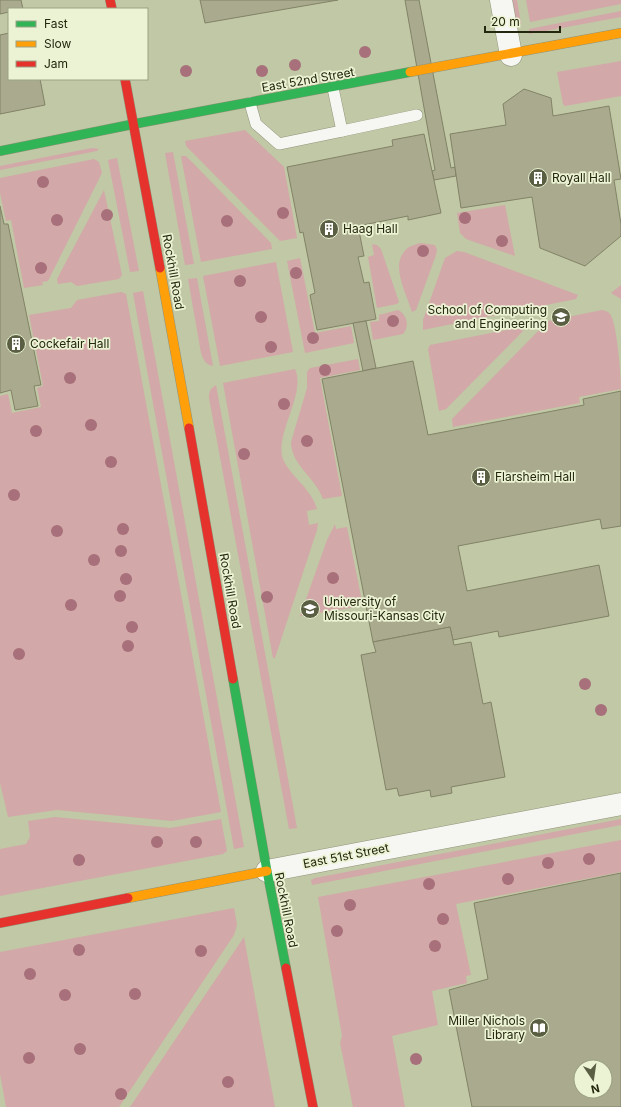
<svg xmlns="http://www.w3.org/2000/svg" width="621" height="1107" viewBox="0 0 621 1107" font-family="Inter,sans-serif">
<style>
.green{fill:#d2a8a8}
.building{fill:#a9aa8e;stroke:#828367;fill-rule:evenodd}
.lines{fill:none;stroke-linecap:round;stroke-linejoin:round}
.lane-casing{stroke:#90947a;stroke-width:12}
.street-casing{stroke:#90947a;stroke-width:23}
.fast-casing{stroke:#90947a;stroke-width:10}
.slow-casing{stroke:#90947a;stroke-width:10}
.jam-casing{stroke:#90947a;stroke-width:10}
.lane{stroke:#f6f7f2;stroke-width:11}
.street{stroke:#f6f7f2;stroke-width:22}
.fast{stroke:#30b455;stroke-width:9}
.slow{stroke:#ff9f0a;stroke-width:9}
.jam{stroke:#e5322d;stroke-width:9}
.tree{fill:#a7707a}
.labels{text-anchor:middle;stroke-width:3.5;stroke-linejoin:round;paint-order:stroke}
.street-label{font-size:12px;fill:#23270e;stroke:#ecf3d4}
.poi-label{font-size:12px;fill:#23270e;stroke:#ecf3d4;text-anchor:start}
</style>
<rect width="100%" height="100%" fill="#c1c8a5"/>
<g class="green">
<path d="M512 0H517L521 24 517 25Z"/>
<path d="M526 0H621V4L530 22Z"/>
<path d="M621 11V17L529 34V29Z"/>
<path d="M621 61V96L565 106 563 104 557 72Z"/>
<path d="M245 130 284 167 297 238 280 241 186 146 185 141Z"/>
<path d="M92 148 99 149 97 151 0 170V166Z"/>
<path d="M173 152 194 264 185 265 165 153Z"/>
<path d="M181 156H186L190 160 271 243 272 249 201 262Z"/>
<path d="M117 158 139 271 130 272 108 160Z"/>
<path d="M94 159 99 162 102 173 48 281 42 282 43 285 24 288 11 220 6 221 0 193V178Z"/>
<path d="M104 190 122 275 119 279 77 286 71 282 58 284 57 279Z"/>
<path d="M505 205 515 256 466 239 460 233 457 213Z"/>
<path d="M420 243 435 245 437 250 436 255 416 310 412 312C407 295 391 267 404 252 408 246 414 245 420 243Z"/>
<path d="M372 244 377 245 381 249 399 302 397 304 377 308 368 257 374 255Z"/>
<path d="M457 251 464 252 578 295 576 299 423 330V320L445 258Z"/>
<path d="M300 258 315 333 351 326 354 343 305 353 287 261Z"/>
<path d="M276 262 293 352 220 366 203 276Z"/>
<path d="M197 278 213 366C205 364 204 361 201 353L188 279Z"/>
<path d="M621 285V299L611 293Z"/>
<path d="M143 291 244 847 234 849 133 293Z"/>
<path d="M121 292 126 294 221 812 172 821 57 810 8 817 0 783V396L8 394 12 413 41 407 37 388 43 386 29 315 71 308 77 300Z"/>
<path d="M398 310C407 314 410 327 403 334L373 340 370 322 379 321V315Z"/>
<path d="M602 310C605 311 608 311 610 314 617 323 621 375 621 389L579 397 580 403 453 427 452 419 548 321Z"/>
<path d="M521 327 523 331 446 409 439 411 428 349 430 345Z"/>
<path d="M358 359 360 370 320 378 342 496 323 499C316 478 291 465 291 442L307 388V372L310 368Z"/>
<path d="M295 369C306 393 277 430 282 456 286 473 311 487 317 509L307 511 309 525 318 523 317 530 275 658H273L223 383Z"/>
<path d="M216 385 297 828 289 829 209 398C209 391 210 389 216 385Z"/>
<path d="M335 524 336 529 347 527 363 606 300 616 327 540Z"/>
<path d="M55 817 170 828 221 819 227 851 223 854 0 896V849L26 844 30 837 28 821Z"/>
<path d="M621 819V825L312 885 311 880 315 878Z"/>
<path d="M621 840V872L456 904 471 975 466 976 467 983 432 991 438 1025 392 1036 405 1107H353L340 1043 342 1036 318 897Z"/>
<path d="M234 908 237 925 234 935 119 1107H6L0 1074V952Z"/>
<path d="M244 937 275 1107H130Z"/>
</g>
<g class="building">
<path d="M0 0H21L23 9H9V12L0 14Z"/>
<path d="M200 0H338L205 23Z"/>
<path d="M405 0H419L451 168 455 167 456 176 434 180 432 171 435 170Z"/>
<path d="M9 33V79H40L45 105 0 114V35Z"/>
<path d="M524 89 551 98 553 116 609 106 621 179 614 180 621 224V236L585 266 540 248 532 197 461 208 450 134 506 125 503 104Z"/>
<path d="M424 134 441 213 408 220V216L358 226 364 256 358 257 364 283 369 282 376 319 317 330 310 295 315 293 303 232 300 233 287 167 393 146 392 140Z"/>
<path d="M0 206 4 224H8L41 385 34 386 38 406 15 410 11 390 0 393Z"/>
<path d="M366 321 376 368 363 371 353 323Z"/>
<path d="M413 361 428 435 584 405 583 399 621 391V526L602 529 600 519 458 546 467 591 599 565 609 616 499 637 498 631 453 640 450 627 373 642 322 379Z"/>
<path d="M450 627 454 645 471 642 483 704 491 702 505 777 451 787 452 793 431 797 430 790 399 796 397 788 386 790 361 655 376 652 373 642Z"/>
<path d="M621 873V1107H472L449 990 488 979 474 903ZM581 1067H605V1091H581Z"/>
</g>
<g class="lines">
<g class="lane-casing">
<g id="lane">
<path d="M250 103 256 124 279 144 342 131 333 88"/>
<path d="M342 131 417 115"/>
</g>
</g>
<g class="street-casing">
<g id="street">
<path d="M501 0 511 55"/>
<path d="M267 871 621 804"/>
</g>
</g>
<g class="fast-casing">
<g id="fast">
<path d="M0 151 134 124 410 72"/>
<path d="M233 679 267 871 286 968"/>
</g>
</g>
<g class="slow-casing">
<g id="slow">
<path d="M410 72 621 33"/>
<path d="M160 268 189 428"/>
<path d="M128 898 267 871"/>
</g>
</g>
<g class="jam-casing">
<g id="jam">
<path d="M110 0 112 9"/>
<path d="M125 79 160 268"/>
<path d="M189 428 233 679"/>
<path d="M0 923 128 898"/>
<path d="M286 968 313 1107"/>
</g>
</g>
<use href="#lane" class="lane"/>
<use href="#street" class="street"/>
<use href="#fast" class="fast"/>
<use href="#slow" class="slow"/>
<use href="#jam" class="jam"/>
</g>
<g class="tree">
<circle cx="365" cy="52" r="6"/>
<circle cx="295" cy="65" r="6"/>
<circle cx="186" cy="71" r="6"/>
<circle cx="262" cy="71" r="6"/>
<circle cx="43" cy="182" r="6"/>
<circle cx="283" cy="213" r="6"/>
<circle cx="107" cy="215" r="6"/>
<circle cx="465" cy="218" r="6"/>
<circle cx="57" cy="220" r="6"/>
<circle cx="227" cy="221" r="6"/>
<circle cx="502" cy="241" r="6"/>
<circle cx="423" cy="251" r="6"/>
<circle cx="41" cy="268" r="6"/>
<circle cx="296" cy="273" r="6"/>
<circle cx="240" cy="281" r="6"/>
<circle cx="261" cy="317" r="6"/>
<circle cx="393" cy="321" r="6"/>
<circle cx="313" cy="338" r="6"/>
<circle cx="271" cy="347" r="6"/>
<circle cx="325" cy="370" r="6"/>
<circle cx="70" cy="378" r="6"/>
<circle cx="284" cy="404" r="6"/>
<circle cx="91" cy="425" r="6"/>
<circle cx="36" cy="431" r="6"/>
<circle cx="307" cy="441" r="6"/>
<circle cx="244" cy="454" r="6"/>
<circle cx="111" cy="462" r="6"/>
<circle cx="14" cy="495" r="6"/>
<circle cx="123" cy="529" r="6"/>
<circle cx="57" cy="531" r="6"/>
<circle cx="121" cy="551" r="6"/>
<circle cx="94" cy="560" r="6"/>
<circle cx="333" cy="578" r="6"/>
<circle cx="126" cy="579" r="6"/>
<circle cx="120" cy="596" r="6"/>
<circle cx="267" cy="597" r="6"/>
<circle cx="71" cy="605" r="6"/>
<circle cx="132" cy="627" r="6"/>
<circle cx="128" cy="646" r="6"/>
<circle cx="19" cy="654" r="6"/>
<circle cx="585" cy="684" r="6"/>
<circle cx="601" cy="710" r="6"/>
<circle cx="157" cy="842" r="6"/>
<circle cx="196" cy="842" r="6"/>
<circle cx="589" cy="859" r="6"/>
<circle cx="79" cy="860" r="6"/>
<circle cx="548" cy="863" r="6"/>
<circle cx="508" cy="879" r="6"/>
<circle cx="429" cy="884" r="6"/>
<circle cx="350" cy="905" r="6"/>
<circle cx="443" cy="919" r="6"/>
<circle cx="337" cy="931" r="6"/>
<circle cx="435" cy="946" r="6"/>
<circle cx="79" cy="950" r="6"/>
<circle cx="201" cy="951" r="6"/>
<circle cx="30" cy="974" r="6"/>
<circle cx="135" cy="994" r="6"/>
<circle cx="65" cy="995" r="6"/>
<circle cx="80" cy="1049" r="6"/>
<circle cx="29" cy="1058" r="6"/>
<circle cx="416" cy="1059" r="6"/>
<circle cx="228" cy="1082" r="6"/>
<circle cx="121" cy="1094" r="6"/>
</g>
<defs>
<g id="building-disc" transform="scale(1)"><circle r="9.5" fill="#5a5f43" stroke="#ecf3d4"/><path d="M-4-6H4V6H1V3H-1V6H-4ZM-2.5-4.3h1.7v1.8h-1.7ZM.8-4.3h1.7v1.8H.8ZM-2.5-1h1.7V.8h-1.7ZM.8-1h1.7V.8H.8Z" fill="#fff"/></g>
<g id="school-disc" transform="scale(1)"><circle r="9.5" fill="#5a5f43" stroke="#ecf3d4"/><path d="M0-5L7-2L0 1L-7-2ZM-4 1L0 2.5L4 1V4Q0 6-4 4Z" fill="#fff"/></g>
<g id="university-disc" transform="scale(1)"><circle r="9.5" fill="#5a5f43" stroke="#ecf3d4"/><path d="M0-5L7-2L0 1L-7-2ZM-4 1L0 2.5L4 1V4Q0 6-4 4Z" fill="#fff"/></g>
<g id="library-disc" transform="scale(1)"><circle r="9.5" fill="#5a5f43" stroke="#ecf3d4"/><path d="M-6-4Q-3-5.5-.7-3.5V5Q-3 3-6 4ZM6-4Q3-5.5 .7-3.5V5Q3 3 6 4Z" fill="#fff"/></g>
</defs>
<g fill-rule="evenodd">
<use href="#building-disc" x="538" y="178"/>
<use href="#building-disc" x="329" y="229"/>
<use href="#school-disc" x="561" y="317"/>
<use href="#building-disc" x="16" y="344"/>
<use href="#building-disc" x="481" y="477"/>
<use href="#university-disc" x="310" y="609"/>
<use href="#library-disc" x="539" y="1028"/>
</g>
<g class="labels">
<g class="street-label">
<text transform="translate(308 80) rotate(-10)" y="4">East 52nd Street</text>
<text transform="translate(173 272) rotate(80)" y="4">Rockhill Road</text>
<text transform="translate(230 591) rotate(80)" y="4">Rockhill Road</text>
<text transform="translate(346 856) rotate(-11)" y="4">East 51st Street</text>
<text transform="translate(286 910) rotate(79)" y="4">Rockhill Road</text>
</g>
<g class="poi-label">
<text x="552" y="182">Royall Hall</text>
<text x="343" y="233">Haag Hall</text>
<text x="547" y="314" text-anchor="end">School of Computing<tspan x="547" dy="14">and Engineering</tspan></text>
<text x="30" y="348">Cockefair Hall</text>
<text x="495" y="481">Flarsheim Hall</text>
<text x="324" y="606">University of<tspan x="324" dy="14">Missouri-Kansas City</tspan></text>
<text x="525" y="1025" text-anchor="end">Miller Nichols<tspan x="525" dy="14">Library</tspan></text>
</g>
</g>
<rect x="8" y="8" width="140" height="72" fill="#ecf3d4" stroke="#9ca185"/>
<rect x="16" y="21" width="20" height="6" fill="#30b455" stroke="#9ca185"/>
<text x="44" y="28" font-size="12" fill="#23270e">Fast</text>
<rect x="16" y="41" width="20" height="6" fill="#ff9f0a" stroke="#9ca185"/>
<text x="44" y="48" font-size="12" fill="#23270e">Slow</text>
<rect x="16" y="61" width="20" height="6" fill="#e5322d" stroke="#9ca185"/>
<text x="44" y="68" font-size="12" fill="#23270e">Jam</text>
<g transform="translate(593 1079) rotate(167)"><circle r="19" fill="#ecf3d4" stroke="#9ca185"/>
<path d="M0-3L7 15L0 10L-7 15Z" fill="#5a5f43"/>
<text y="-6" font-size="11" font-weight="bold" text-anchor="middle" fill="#23270e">N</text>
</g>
<path d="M485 26v6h75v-6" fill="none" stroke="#23270e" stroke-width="2"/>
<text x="491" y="26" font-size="12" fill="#23270e" stroke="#ecf3d4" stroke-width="3" paint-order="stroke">20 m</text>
</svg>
